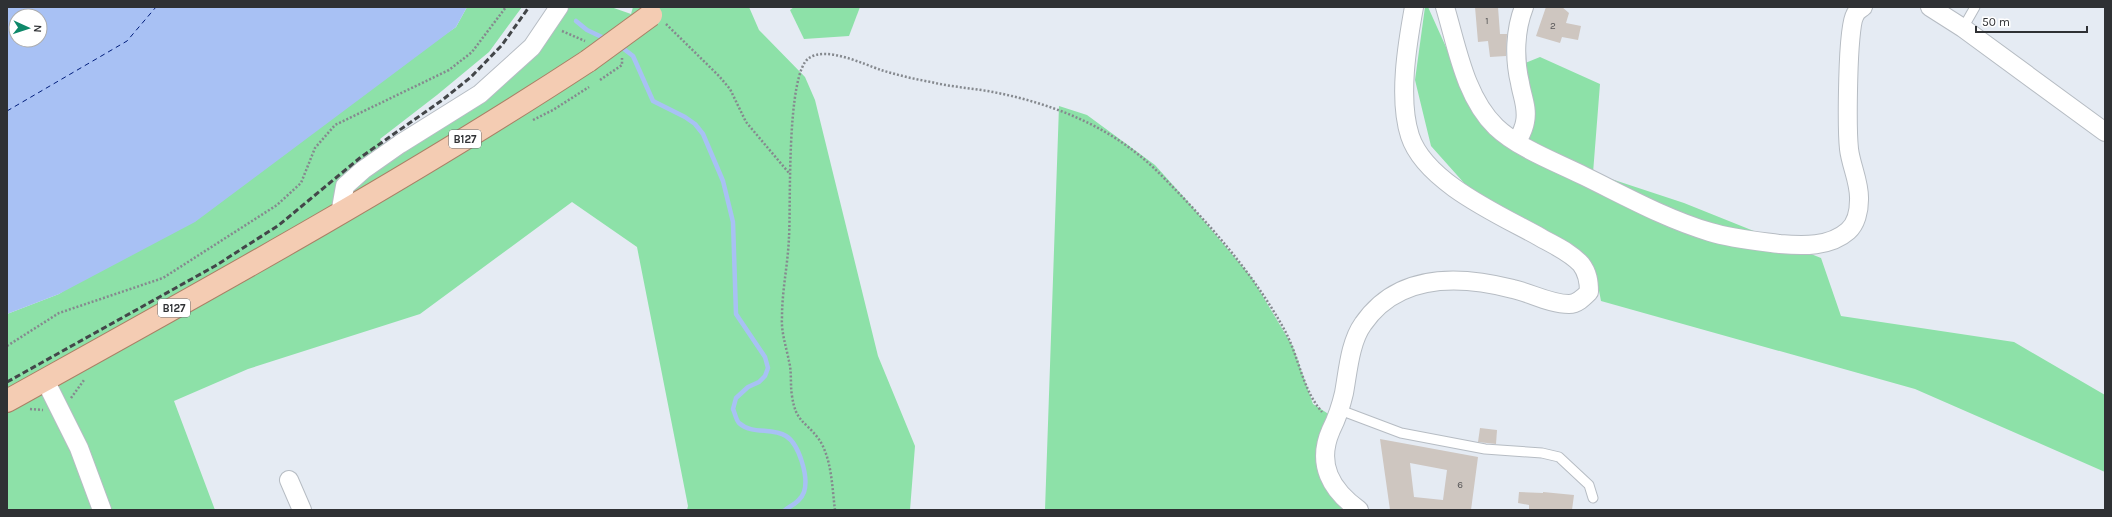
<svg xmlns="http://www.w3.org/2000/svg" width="2112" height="517" viewBox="0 0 2112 517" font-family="Karla,sans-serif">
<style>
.green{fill:#8de1a8}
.water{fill:#a8c1f4;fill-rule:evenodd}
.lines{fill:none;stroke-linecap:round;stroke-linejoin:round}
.stream{stroke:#a8c1f4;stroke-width:4.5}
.ferry{stroke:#021e7c;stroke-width:1;stroke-dasharray:5 4;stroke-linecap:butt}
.building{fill:#cec6c0;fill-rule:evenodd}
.service-casing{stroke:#b6bcc3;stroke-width:11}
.minor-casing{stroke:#b6bcc3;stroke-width:20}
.primary-casing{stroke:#aa8066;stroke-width:24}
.path{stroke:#85898e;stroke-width:2.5;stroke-dasharray:2 2;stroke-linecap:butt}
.service{stroke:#fff;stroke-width:9}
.minor{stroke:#fff;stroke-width:18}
.primary{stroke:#f4ccb3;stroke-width:22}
.rail{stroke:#434649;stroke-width:3;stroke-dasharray:6 3;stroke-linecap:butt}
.primary-bridge-casing{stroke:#aa8066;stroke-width:24;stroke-linecap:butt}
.primary-bridge{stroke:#f4ccb3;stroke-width:22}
.labels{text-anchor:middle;stroke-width:3.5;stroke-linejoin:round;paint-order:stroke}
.number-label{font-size:10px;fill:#575657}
.shield{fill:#fff;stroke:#6d6f71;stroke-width:1}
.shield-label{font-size:11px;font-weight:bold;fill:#2f3134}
</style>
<rect width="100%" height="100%" fill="#e5ebf3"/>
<g class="green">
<path d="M467 7H522L489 52 437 95 380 139 391 156 564 16 569 7H611L631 14 633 7H749L759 30 805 77 815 100 878 356 915 446 910 510H687L688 506 637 247 572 202 420 314 248 369 174 401 215 510H7V314L59 294 456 27Z"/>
<path d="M794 7H860L849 36 804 39 790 10Z"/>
<path d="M1425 7H1428L1468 96 1515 150 1523 64 1540 57 1600 84 1593 173 1684 203 1821 258 1841 316 2014 342 2105 395V472L1915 389 1601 301 1596 275 1473 193 1431 146 1415 80Z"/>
<path d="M1059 106 1087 115 1155 165 1189 203 1252 278 1293 347 1313 404 1330 415 1320 445 1352 510H1045Z"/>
</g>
<path class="water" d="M7 7H467L456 27 195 222 59 294 7 314ZM16 16H40V40H16Z"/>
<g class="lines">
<g class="stream">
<path d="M576 21 587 30 606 39"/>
<path d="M620 46 633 56 653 101 685 117 695 124 703 134 723 181 733 222 736 314 765 357 768 368 765 376 759 382 748 387 736 398 733 409C735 413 736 420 739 423 752 435 772 427 786 436 799 444 809 477 804 492 801 501 792 505 785 510"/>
</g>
<path class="ferry" d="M7 111 127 41 156 7"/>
</g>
<g class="building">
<path d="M1475 7H1498L1500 34H1507L1506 56 1490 57 1488 41 1478 42Z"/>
<path d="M1546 7H1562L1569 13 1566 23 1581 26 1578 40 1562 37 1560 43 1536 36Z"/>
<path d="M1480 428 1497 430 1496 444 1478 442Z"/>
<path d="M1380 439 1478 457 1471 510H1390ZM1410 463 1447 470 1443 500 1414 497Z"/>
<path d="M1519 492 1543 493V492L1574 495 1572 510H1529V505L1518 503Z"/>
</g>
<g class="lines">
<g class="service-casing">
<g id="service">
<path d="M1963 28 1975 7"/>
<path d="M1340 410 1401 433 1485 449 1542 453 1559 457 1589 485 1593 498"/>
</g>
</g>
<g class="minor-casing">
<g id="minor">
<path d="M1445 7C1457 47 1465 97 1496 127 1518 148 1556 162 1584 176 1625 196 1666 219 1710 232 1733 239 1757 241 1780 244 1803 246 1830 247 1848 231 1856 224 1859 211 1859 200 1860 183 1851 166 1849 149 1847 130 1847 27 1855 15 1856 12 1860 9 1863 7"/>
<path d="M1930 7 1963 28 2105 132"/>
<path d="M1517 142C1520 136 1524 129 1525 122 1528 108 1522 96 1520 83 1514 58 1515 30 1524 7"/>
<path d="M340 214 345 186 363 170 400 144 480 94 532 47 559 7"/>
<path d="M45 380 79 448 102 510"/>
<path d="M289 480 302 510"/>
<path d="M1359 510C1331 490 1316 464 1331 430 1337 418 1341 406 1344 393 1348 371 1350 342 1363 324 1398 273 1459 275 1513 289 1531 293 1550 304 1569 304 1577 304 1583 298 1589 292 1589 282 1588 273 1581 264 1569 251 1553 245 1538 236 1498 214 1425 182 1410 136 1398 99 1407 45 1414 7"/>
</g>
</g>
<g class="primary-casing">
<path id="primary" d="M7 401C203 292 400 184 588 61"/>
</g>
<g class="path">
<path d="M666 24 719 76 730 89 746 122 789 173"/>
<path d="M562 31 585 41"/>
<path d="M600 80 622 65V58"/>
<path d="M533 120 553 110 589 87"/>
<path d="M7 346 59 313 163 278 277 205 301 183 315 148 335 125 449 70 472 52 506 7"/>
<path d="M71 398 84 380"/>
<path d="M30 409 43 410"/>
<path d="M835 510C832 488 832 457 818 438 804 420 796 422 792 396 790 384 792 373 789 361 786 346 781 332 782 317 782 290 788 264 789 237 791 207 786 73 809 58 827 46 863 64 881 70 897 75 914 79 931 82 951 87 972 88 993 92 1055 104 1114 128 1159 173 1206 220 1252 271 1284 329 1299 356 1302 389 1322 412"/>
</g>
<use href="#service" class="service"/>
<use href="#minor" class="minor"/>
<use href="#primary" class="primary"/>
<path class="rail" d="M7 382 215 266 279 225 361 157 441 101 471 77 502 45 529 7"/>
<g class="primary-bridge-casing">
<path id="primary-bridge" d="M588 61 651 15"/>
</g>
<use href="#primary-bridge" class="primary-bridge"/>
</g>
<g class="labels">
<g class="number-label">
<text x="1487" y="24">1</text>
<text x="1553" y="29">2</text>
<text x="1460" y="488">6</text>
</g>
<g class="shield">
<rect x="449" y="130" width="32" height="18" rx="3"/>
<rect x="158" y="299" width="32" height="18" rx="3"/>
</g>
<g class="shield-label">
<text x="465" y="143">B127</text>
<text x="174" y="312">B127</text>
</g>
</g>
<rect width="2112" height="517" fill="none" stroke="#2f3134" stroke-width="16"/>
<g transform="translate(28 28) rotate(93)"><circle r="19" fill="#ffffff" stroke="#acadae"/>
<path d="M0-3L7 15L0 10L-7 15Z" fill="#0e8869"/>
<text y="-6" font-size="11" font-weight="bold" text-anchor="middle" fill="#2f3134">N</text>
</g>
<path d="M1976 26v6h111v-6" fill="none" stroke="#2f3134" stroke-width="2"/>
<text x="1982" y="26" font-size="12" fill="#2f3134" stroke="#ffffff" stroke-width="3" paint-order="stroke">50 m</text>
</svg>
